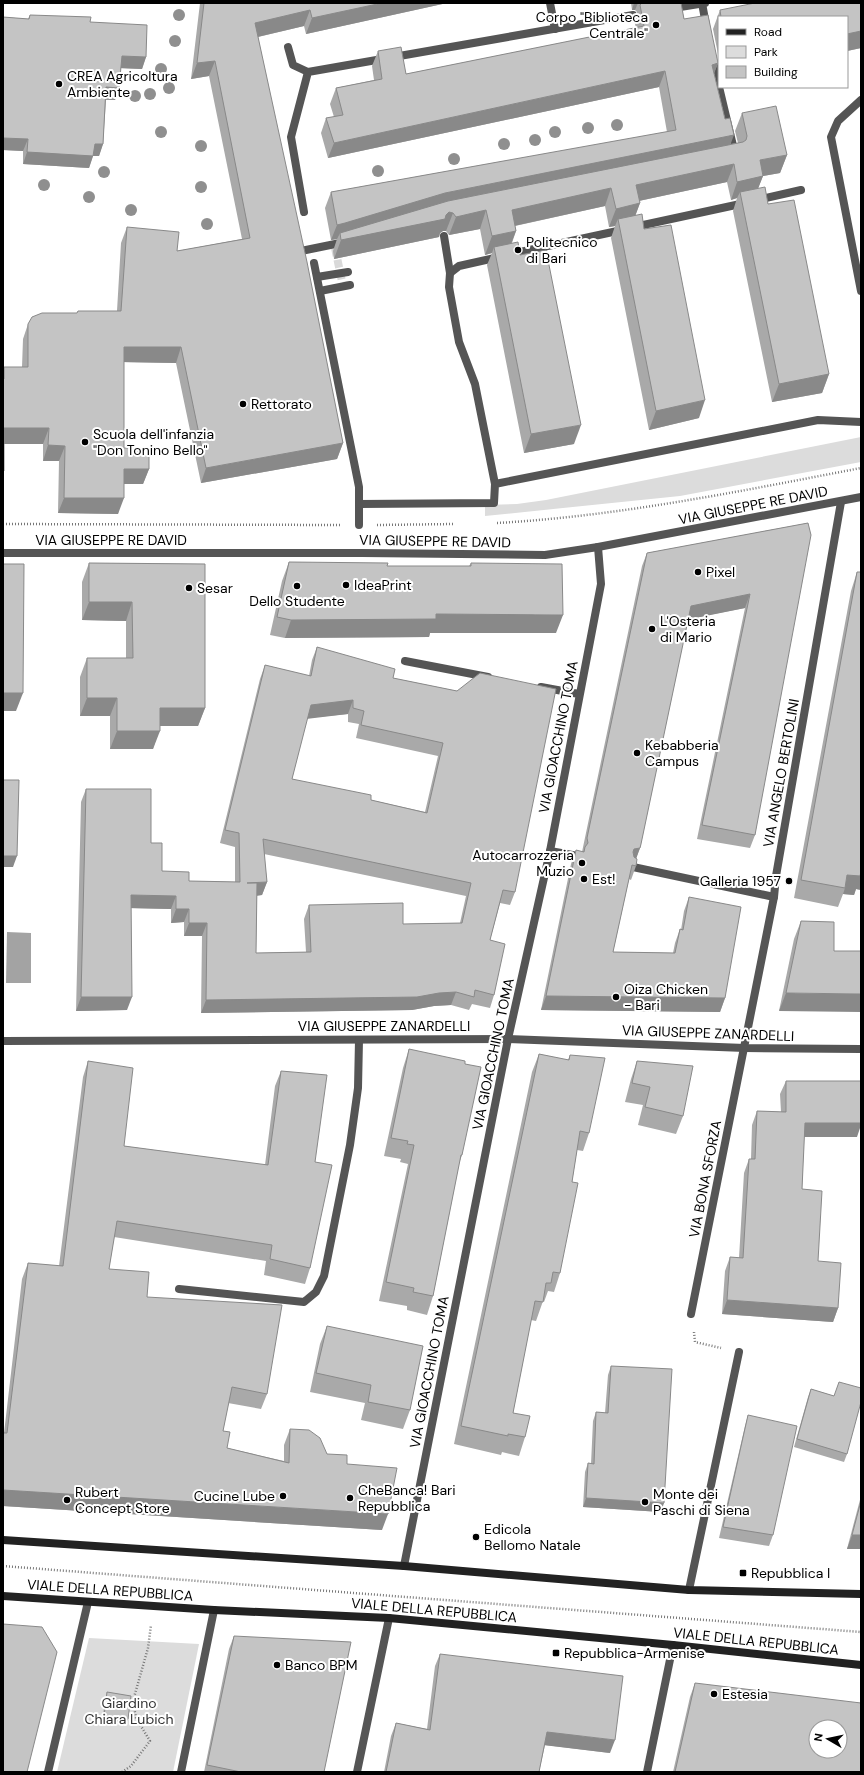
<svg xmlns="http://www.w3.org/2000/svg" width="864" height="1775" viewBox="0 0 864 1775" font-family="'DM Sans',sans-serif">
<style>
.green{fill:#dcdcdc}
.water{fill:#a3a3a3}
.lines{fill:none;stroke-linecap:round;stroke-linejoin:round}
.street-tunnel{stroke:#d9d9d9;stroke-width:8;stroke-dasharray:8 4;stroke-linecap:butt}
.path{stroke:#777;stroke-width:2.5;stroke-dasharray:1 2;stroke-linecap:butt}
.lane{stroke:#555;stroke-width:8}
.street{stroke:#555;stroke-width:8}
.secondary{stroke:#222;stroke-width:8}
.tree{fill:#8f8f8f}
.wall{fill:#a9a9a9;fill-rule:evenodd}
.shaded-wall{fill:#898989}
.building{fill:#c4c4c4;stroke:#898989;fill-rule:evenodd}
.poi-dot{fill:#000;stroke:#fff;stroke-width:1.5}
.labels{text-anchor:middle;stroke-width:4;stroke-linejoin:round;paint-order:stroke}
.poi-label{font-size:14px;fill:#000;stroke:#fff;text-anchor:start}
.street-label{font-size:14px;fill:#000;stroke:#fff}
.park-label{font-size:14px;fill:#333;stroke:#fff}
</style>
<rect width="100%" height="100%" fill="#fff"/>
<g class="green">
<path d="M861 437V462L680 496 485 516V505L517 504 546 500Z"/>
<path d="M89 1638 199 1644 173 1772H57Z"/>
</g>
<path class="water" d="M7 932 31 933V983H6Z"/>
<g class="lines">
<path class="street-tunnel" d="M335 248 343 286 350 285"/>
<g class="path">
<path d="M497 523C620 516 741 491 861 468"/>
<path d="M3 524 340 525"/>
<path d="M377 525 454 524"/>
<path d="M694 1332 695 1342 721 1348"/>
<path d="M3 1566 861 1632"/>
<path d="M122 1772 131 1766 150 1741 136 1718 133 1701 148 1648 151 1625"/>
</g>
<g class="lane">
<path d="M550 3 555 29"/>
<path d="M861 100 838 121 831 137 861 291"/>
<path d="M757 200 801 190"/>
<path d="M304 212 291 137 308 72 633 15"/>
<path d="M634 227 745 203"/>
<path d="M511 254 622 230"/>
<path d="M314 263 359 487V525"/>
<path d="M495 484 475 384 459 342 449 287 450 273 459 266 499 257"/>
<path d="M359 504 494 503 495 484 818 420 861 422"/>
<path d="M405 661 488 677"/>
<path d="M541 687 579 694"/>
<path d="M550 851 578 856"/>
<path d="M633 867 774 897"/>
</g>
<g class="street">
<path d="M702 3 706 25"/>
<path d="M674 8 705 3"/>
<path d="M288 47 293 65 308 72"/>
<path d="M713 59 719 86"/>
<path d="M719 87 735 154"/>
<path d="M444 236 450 273"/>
<path d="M301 251 345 242"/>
<path d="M317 277 348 272"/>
<path d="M320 291 350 285"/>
<path d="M3 553H362L545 555 598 547 861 497"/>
<path d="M3 1041 508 1039 745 1048 861 1049"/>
<path d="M179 1289 304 1302 316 1292 324 1276 350 1145 358 1088 359 1040"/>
<path d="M691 1314 774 897 776 876 841 502"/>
<path d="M404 1566 508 1039 550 851 601 584 598 547"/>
<path d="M689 1590 739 1352"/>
<path d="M48 1772 88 1602"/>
<path d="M181 1772 214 1610"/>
<path d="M357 1772 389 1618"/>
<path d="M647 1772 673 1645"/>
</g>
<g class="secondary">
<path d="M3 1540 404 1566 689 1590 861 1594"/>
<path d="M3 1596 214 1610 389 1618 673 1645 861 1665"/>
</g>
</g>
<g class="tree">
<circle cx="179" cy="15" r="6"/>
<circle cx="175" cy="41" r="6"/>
<circle cx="161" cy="69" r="6"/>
<circle cx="169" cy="88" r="6"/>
<circle cx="150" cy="94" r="6"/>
<circle cx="135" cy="96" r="6"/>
<circle cx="617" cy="125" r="6"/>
<circle cx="588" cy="128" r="6"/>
<circle cx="161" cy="132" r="6"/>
<circle cx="555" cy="132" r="6"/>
<circle cx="535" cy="140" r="6"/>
<circle cx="504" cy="144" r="6"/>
<circle cx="201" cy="146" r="6"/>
<circle cx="454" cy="159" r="6"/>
<circle cx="378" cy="171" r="6"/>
<circle cx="104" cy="172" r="6"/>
<circle cx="44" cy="185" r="6"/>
<circle cx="201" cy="187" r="6"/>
<circle cx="89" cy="197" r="6"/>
<circle cx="131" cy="210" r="6"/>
<circle cx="207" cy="224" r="6"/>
</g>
<g class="wall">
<path d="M200 3H447L306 34 304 26 258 37 343 443 337 459 201 483 176 363 124 362V448L149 469 143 484H124L118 514 58 513 59 461H43V444H4V471L3 473V369L4 367H22L23 339 28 324 77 313 78 311H117L121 243 127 227 177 251 242 239 209 76 191 79Z"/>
<path d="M631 3H681L684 19 718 63 714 73 731 144 738 143 735 131 742 113 787 155 780 173 763 176 758 188 768 204 829 374 822 393 772 402 733 211 737 198 731 200 727 182 639 201 640 203 635 216 644 229 699 418 649 430 611 238 615 226 609 227 605 206 515 226 516 231 512 243 520 255 574 444 524 453 487 265 492 253 485 255 480 229 449 235 446 231H443L440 233 439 237 334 259 333 251 337 239 331 240 325 208 331 192 667 132 659 87 328 158 321 133 326 118 334 117 330 104 336 88 374 80 372 66 378 51 406 74 636 28 634 20 637 12 635 10H632Z"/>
<path d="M861 3V48L847 51V17H719V59L713 29 720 10Z"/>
<path d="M30 15 90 22 146 57 142 69 121 68 119 88 115 100H106L103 144 99 156H93L89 168 23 164V151L3 150V17L28 19Z"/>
<path d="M808 523 755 835 750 848 697 839 745 608 688 619 640 848 636 858V866L631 880 629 879 613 952 673 953 675 943 680 929 681 930 684 911 689 897 725 998 720 1012 541 1010 571 864 576 850 582 852 642 566 647 553Z"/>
<path d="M289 562 387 566H469L471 563 556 633H430L429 637 285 638 270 635 282 581Z"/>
<path d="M89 563 205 564V708L198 726H160L153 749H110V716H80V677L87 658H126V621L82 620V582Z"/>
<path d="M857 572H861V890L856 889 854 895 843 894 838 907 794 898 851 591Z"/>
<path d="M317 647 393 678 457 691 515 892 510 905 500 903 490 940 494 995 490 1008 472 1004 469 1010 451 1005 434 1006 412 1010 201 1013 202 936H184V922L171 923V909L131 908 127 1010 76 1011 81 802 86 789 151 843 162 871 189 881 235 882V847L220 843 260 679 265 665 309 676 312 660ZM348 714V722L359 724 356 738 438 756 425 812 371 800 292 779 307 718ZM264 854 466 896 460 923 403 924 309 905 304 919 306 952 256 953 257 896 262 895 267 882Z"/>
<path d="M801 921 834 951 779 1011 794 939Z"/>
<path d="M409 1049 465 1064 462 1155 459 1164 433 1296 427 1315 407 1310V1306L379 1301 408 1164 400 1162 401 1159 384 1156 403 1068Z"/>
<path d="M539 1054 568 1060 570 1055 589 1133 583 1151 577 1150 572 1182 560 1273 554 1292 548 1291 544 1302 543 1301 536 1321 531 1320 513 1413 525 1437 519 1456 502 1452 501 1455 454 1444 532 1072Z"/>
<path d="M88 1061 124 1146 265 1165 275 1086 281 1071 315 1162 310 1268 305 1284 264 1275 266 1261 114 1237 109 1269 147 1297 267 1394 261 1409 228 1403 223 1431 227 1448 284 1461V1445L290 1429 327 1454 347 1464 382 1530 3 1506V1433H4L22 1279 28 1263 59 1266 83 1077Z"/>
<path d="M637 1061 683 1116 676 1134 638 1125 643 1105 625 1102 631 1079Z"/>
<path d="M786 1081 857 1137H804L802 1189 818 1261 838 1308 833 1322 722 1314 725 1271 730 1257 739 1258 744 1173 749 1159H751L752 1125 757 1111 781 1112 780 1094Z"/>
<path d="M327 1326 410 1410 403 1429 361 1420 365 1403 310 1392 320 1344Z"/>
<path d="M611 1366 661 1512 583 1507 585 1472 588 1463 591 1464 593 1421 596 1412 605 1413 608 1375Z"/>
<path d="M811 1389 834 1396 847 1454 844 1462 794 1447 808 1397Z"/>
<path d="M748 1415 773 1535 769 1546 719 1538 745 1426Z"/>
<path d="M861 1496V1549H847Z"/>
<path d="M234 1636 324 1772H204L229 1649Z"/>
<path d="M440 1654 610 1753 545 1745 539 1772H384L391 1736 396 1723 427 1729 435 1666Z"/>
<path d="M695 1683 861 1772H673L690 1697Z"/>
<path d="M107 1692 128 1719 126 1723 102 1720 106 1696Z"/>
</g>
<g class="shaded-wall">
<path d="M382 3H447L306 34 312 18Z"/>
<path d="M634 3H638L635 10H632Z"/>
<path d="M310 10 304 26 249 39 255 23Z"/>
<path d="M861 31V48L847 51V34Z"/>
<path d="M122 56 146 57 142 69 117 68Z"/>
<path d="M215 61 209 76 191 79 197 63Z"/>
<path d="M718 63 712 79V65Z"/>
<path d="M665 71 659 87 328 158 334 143Z"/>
<path d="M106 87 119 88 115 100 102 99Z"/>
<path d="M734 135 728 151 340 233 337 239 331 240 337 225 445 193Z"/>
<path d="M3 138 28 139 23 151 3 150Z"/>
<path d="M95 144H103L99 156H92H93L89 168 23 164 27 152Z"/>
<path d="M787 155 780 173 763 176 756 194 740 192 737 198 731 200 737 182 760 160Z"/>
<path d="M734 164 727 182 629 203 636 185Z"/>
<path d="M611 188 605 206 505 228 512 210Z"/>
<path d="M640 203 633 222 618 219 615 226 609 227 616 209Z"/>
<path d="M486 210 480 229 449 235 456 217Z"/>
<path d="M449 212 453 213 446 231H443L440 233 439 237 334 259 341 240 446 215Z"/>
<path d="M516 231 509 249 494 247 492 253 485 255 492 236Z"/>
<path d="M124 347H181L176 363 118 362Z"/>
<path d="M829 374 822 393 772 402 779 384Z"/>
<path d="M705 400 699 418 649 430 656 411Z"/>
<path d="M581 425 574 444 524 453 531 434Z"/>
<path d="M4 428H49L43 444H3Z"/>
<path d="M343 443 337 459 201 483 206 468Z"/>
<path d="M48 445 65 446 59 461H43Z"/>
<path d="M124 469H149L143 484H118Z"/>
<path d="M64 498H124L118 514 58 513Z"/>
<path d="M750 594 745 608 686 620 691 606Z"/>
<path d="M89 602H132L126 621 82 620Z"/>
<path d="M436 614 563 615 556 633H430L429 637 285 638 291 620Z"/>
<path d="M3 693H23L16 711H3Z"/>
<path d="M87 698H117L110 716H80Z"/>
<path d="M353 700 348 714 306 719 311 705Z"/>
<path d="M160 708H205L198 726H153Z"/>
<path d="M117 731H160L153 749H110Z"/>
<path d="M640 848 635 862 633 852 634 849Z"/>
<path d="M3 856H17L13 867H3Z"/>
<path d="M861 871V890L856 889 854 895 843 894 845 888 847 875Z"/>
<path d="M267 882 262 895 242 896 247 883Z"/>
<path d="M131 895 176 896 171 909 126 908Z"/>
<path d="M176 909H189L184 922 171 923Z"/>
<path d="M189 923H207L202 936H184Z"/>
<path d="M456 992 451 1005 434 1006 412 1010 201 1013 206 1000Z"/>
<path d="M786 993 861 994V1012L779 1011Z"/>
<path d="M546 996 725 998 720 1012 541 1010Z"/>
<path d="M81 997H132L127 1010 76 1011Z"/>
<path d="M805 1123H861V1125L857 1137H800Z"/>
<path d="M727 1300 838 1308 833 1322 722 1314Z"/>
<path d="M3 1490 388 1514 382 1530 3 1506Z"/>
<path d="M586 1498 664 1503 661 1512 583 1507Z"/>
<path d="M852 1535H861V1549H847Z"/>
<path d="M104 1716 128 1719 126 1723 102 1720Z"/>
<path d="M547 1732 615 1740 610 1753 543 1745Z"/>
</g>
<g class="building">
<path d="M204 3H382L312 18 310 10 255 23 307 262 343 443 206 468 181 347H124V448H149V469H124V498H64L65 446 48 445 49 428H4V471H3V379H4V367H28V324L32 317 42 313H77L78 311H121L127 227 179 232 177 251 250 238 215 61 197 63Z"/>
<path d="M642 3H681L684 19 708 15 718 63 712 65 725 119 730 118 734 135 445 193 345 223 337 225 331 192 676 130 665 71 334 143 326 118 343 115 336 88 382 79 378 51 401 47 406 74 644 26 640 5Z"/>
<path d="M755 3H861V31L847 34V17H721L720 10Z"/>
<path d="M30 15 91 17 90 22 147 25 146 57 122 56 119 88 106 87 103 144H95L93 156 27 152 28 139 3 138V17L29 19Z"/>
<path d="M776 106 787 155 760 160 763 176 737 182 734 164 636 185 640 203 616 209 611 188 512 210 516 231 492 236 486 210 456 217 453 213 449 212 446 215 445 219 341 240 340 233 448 201 743 142 746 140 747 136 742 113Z"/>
<path d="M765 187 768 204 794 200 829 374 779 384 740 192Z"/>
<path d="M642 214 644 229 671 225 705 400 656 411 618 219Z"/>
<path d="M518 242 520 255 546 250 581 425 531 434 494 247Z"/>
<path d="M808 523 811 535 755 835 702 825 750 594 691 606 641 844 640 848 634 849 633 852 634 857 637 859 636 866 632 865 613 952 675 953 680 929 683 930 689 897 741 907 725 998 546 996 576 850 584 852 585 847 588 843 587 838 647 553Z"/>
<path d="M289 562 388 563 387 566H471V563L562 564 563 615 436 614V619L291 620 277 617Z"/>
<path d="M89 563 205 564V708H160V731H117V698H87V658H133L132 602H89Z"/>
<path d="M3 564H24L23 693H3Z"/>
<path d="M857 572H861V872L860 876 847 875 845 888 801 880Z"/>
<path d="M317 647 395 669 393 678 457 691 480 673 556 689 515 892 503 890 490 940 505 944 494 995 475 990 474 997 456 992 439 993 417 997 206 1000 207 923H189V909H176V896L131 895 132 997H81L86 789H151V843H162V871L189 872V881L240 882 239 833 225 830 265 665 311 676ZM353 700V708L364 711 361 725 443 743 427 813 371 800V795L292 779 311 705ZM263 839 471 883 462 923 403 924V903L309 905 311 952 256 953 257 883H247L267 882Z"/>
<path d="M3 780H19L17 856H3Z"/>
<path d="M801 921 834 922V951H861V994L786 993Z"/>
<path d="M409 1049 465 1061V1064L481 1067 462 1155H461L433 1296 413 1292 414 1288 386 1282 414 1145 407 1144 408 1141 391 1138Z"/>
<path d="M539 1054 569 1060 570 1055 605 1058 589 1133 580 1131 572 1182 578 1183 560 1273 553 1272 551 1283H546L543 1302 535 1301 513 1413 530 1416 525 1437 508 1434V1436L461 1426Z"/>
<path d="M88 1061 133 1068 124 1146 268 1165 281 1071 327 1075 315 1162 332 1165 310 1268 270 1259 272 1245 117 1221 109 1269 149 1272 147 1297 282 1305 267 1394 232 1387 223 1431 230 1432 227 1448 289 1463 290 1429 309 1430 320 1438 327 1454 347 1455V1464L397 1468 388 1514 3 1490V1433H7L28 1263 63 1266Z"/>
<path d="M637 1061 693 1066 683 1116 645 1107 650 1087 632 1083Z"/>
<path d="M786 1081H861V1123H805L802 1189 822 1191 818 1261 841 1263 838 1308 727 1300 730 1257 743 1258 749 1159H755L757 1111 786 1112Z"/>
<path d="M327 1326 423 1346 410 1410 368 1402 371 1385 316 1373Z"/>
<path d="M611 1366 672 1369 664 1503 586 1498 588 1463 594 1464 596 1412 608 1413Z"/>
<path d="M839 1382 861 1388V1402L847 1454 797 1439 811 1389 834 1396Z"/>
<path d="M748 1415 797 1426 773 1535 723 1527Z"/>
<path d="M861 1501V1535H852Z"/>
<path d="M3 1624 42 1627 57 1652 27 1772H3Z"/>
<path d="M234 1636 351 1642 324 1772H241L207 1765Z"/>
<path d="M440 1654 623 1676 615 1740 547 1732 539 1772H386L396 1723 430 1730Z"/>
<path d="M695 1683 861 1703V1772H675ZM816 1727H840V1751H816Z"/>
<path d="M107 1692 131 1696 128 1719 104 1716Z"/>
</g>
<g class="poi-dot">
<circle cx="656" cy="25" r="4"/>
<circle cx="59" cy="84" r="4"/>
<circle cx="518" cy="250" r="4"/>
<circle cx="243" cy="404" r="4"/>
<circle cx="85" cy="442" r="4"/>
<circle cx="698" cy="572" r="4"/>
<circle cx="346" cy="585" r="4"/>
<circle cx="297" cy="586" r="4"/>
<circle cx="189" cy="588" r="4"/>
<circle cx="652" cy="629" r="4"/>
<circle cx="637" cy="753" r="4"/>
<circle cx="582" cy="863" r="4"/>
<circle cx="584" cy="879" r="4"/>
<circle cx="789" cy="881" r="4"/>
<circle cx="616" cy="997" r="4"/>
<circle cx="283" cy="1496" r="4"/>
<circle cx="350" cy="1498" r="4"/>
<circle cx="67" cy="1500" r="4"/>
<circle cx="645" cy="1502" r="4"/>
<circle cx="476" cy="1537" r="4"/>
<rect x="739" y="1569" width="8" height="8" rx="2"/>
<rect x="552" y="1649" width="8" height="8" rx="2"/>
<circle cx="277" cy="1665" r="4"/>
<circle cx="714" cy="1694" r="4"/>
</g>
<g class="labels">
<g class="poi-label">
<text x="648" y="22" text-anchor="end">Corpo "Biblioteca<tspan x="648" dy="16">Centrale"</tspan></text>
<text x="67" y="81">CREA Agricoltura<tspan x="67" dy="16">Ambiente</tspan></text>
<text x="526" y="247">Politecnico<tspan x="526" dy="16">di Bari</tspan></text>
<text x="251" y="409">Rettorato</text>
<text x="93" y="439">Scuola dell'infanzia<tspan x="93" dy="16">"Don Tonino Bello"</tspan></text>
<text x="706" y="577">Pixel</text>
<text x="354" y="590">IdeaPrint</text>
<text x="197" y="593">Sesar</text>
<text x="297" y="606" text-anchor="middle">Dello Studente</text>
<text x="660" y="626">L'Osteria<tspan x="660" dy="16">di Mario</tspan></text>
<text x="645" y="750">Kebabberia<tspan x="645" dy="16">Campus</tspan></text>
<text x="574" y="860" text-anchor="end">Autocarrozzeria<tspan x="574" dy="16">Muzio</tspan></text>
<text x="592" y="884">Est!</text>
<text x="781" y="886" text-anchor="end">Galleria 1957</text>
<text x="624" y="994">Oiza Chicken<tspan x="624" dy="16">- Bari</tspan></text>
<text x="358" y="1495">CheBanca! Bari<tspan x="358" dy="16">Repubblica</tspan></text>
<text x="75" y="1497">Rubert<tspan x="75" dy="16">Concept Store</tspan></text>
<text x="653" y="1499">Monte dei<tspan x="653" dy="16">Paschi di Siena</tspan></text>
<text x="275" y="1501" text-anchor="end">Cucine Lube</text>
<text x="484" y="1534">Edicola<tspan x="484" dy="16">Bellomo Natale</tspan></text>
<text x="751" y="1578">Repubblica I</text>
<text x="564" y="1658">Repubblica-Armenise</text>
<text x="285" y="1670">Banco BPM</text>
<text x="722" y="1699">Estesia</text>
</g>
<g class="street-label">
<text transform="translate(753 505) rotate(-11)" y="5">VIA GIUSEPPE RE DAVID</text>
<text x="111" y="545">VIA GIUSEPPE RE DAVID</text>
<text transform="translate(435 541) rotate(1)" y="5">VIA GIUSEPPE RE DAVID</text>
<text transform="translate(558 737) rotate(-79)" y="5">VIA GIOACCHINO TOMA</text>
<text transform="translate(781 773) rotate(-80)" y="5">VIA ANGELO BERTOLINI</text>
<text x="384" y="1031">VIA GIUSEPPE ZANARDELLI</text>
<text transform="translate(708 1033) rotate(2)" y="5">VIA GIUSEPPE ZANARDELLI</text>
<text transform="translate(493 1054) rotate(-78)" y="5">VIA GIOACCHINO TOMA</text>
<text transform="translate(705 1179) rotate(-79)" y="5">VIA BONA SFORZA</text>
<text transform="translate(429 1372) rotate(-79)" y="5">VIA GIOACCHINO TOMA</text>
<text transform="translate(110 1590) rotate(4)" y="5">VIALE DELLA REPUBBLICA</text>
<text transform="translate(434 1610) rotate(5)" y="5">VIALE DELLA REPUBBLICA</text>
<text transform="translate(756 1641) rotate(6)" y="5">VIALE DELLA REPUBBLICA</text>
</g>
<g class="park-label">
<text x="129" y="1708">Giardino<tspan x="129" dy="16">Chiara Lubich</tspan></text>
</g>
</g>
<rect width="864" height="1775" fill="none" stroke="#000000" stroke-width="8"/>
<rect x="718" y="16" width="130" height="72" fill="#ffffff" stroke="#999999"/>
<rect x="726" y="29" width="20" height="6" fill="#222222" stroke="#999999"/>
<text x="754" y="36" font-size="12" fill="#000000">Road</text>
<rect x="726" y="46" width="20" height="12" fill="#dcdcdc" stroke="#999999"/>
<text x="754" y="56" font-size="12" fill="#000000">Park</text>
<rect x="726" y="66" width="20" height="12" fill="#c4c4c4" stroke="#999999"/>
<text x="754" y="76" font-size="12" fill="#000000">Building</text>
<g transform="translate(828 1739) rotate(279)"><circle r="19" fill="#ffffff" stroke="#999999"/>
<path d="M0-3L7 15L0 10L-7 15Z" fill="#000000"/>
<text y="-6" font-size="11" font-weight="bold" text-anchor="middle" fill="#000000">N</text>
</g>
</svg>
